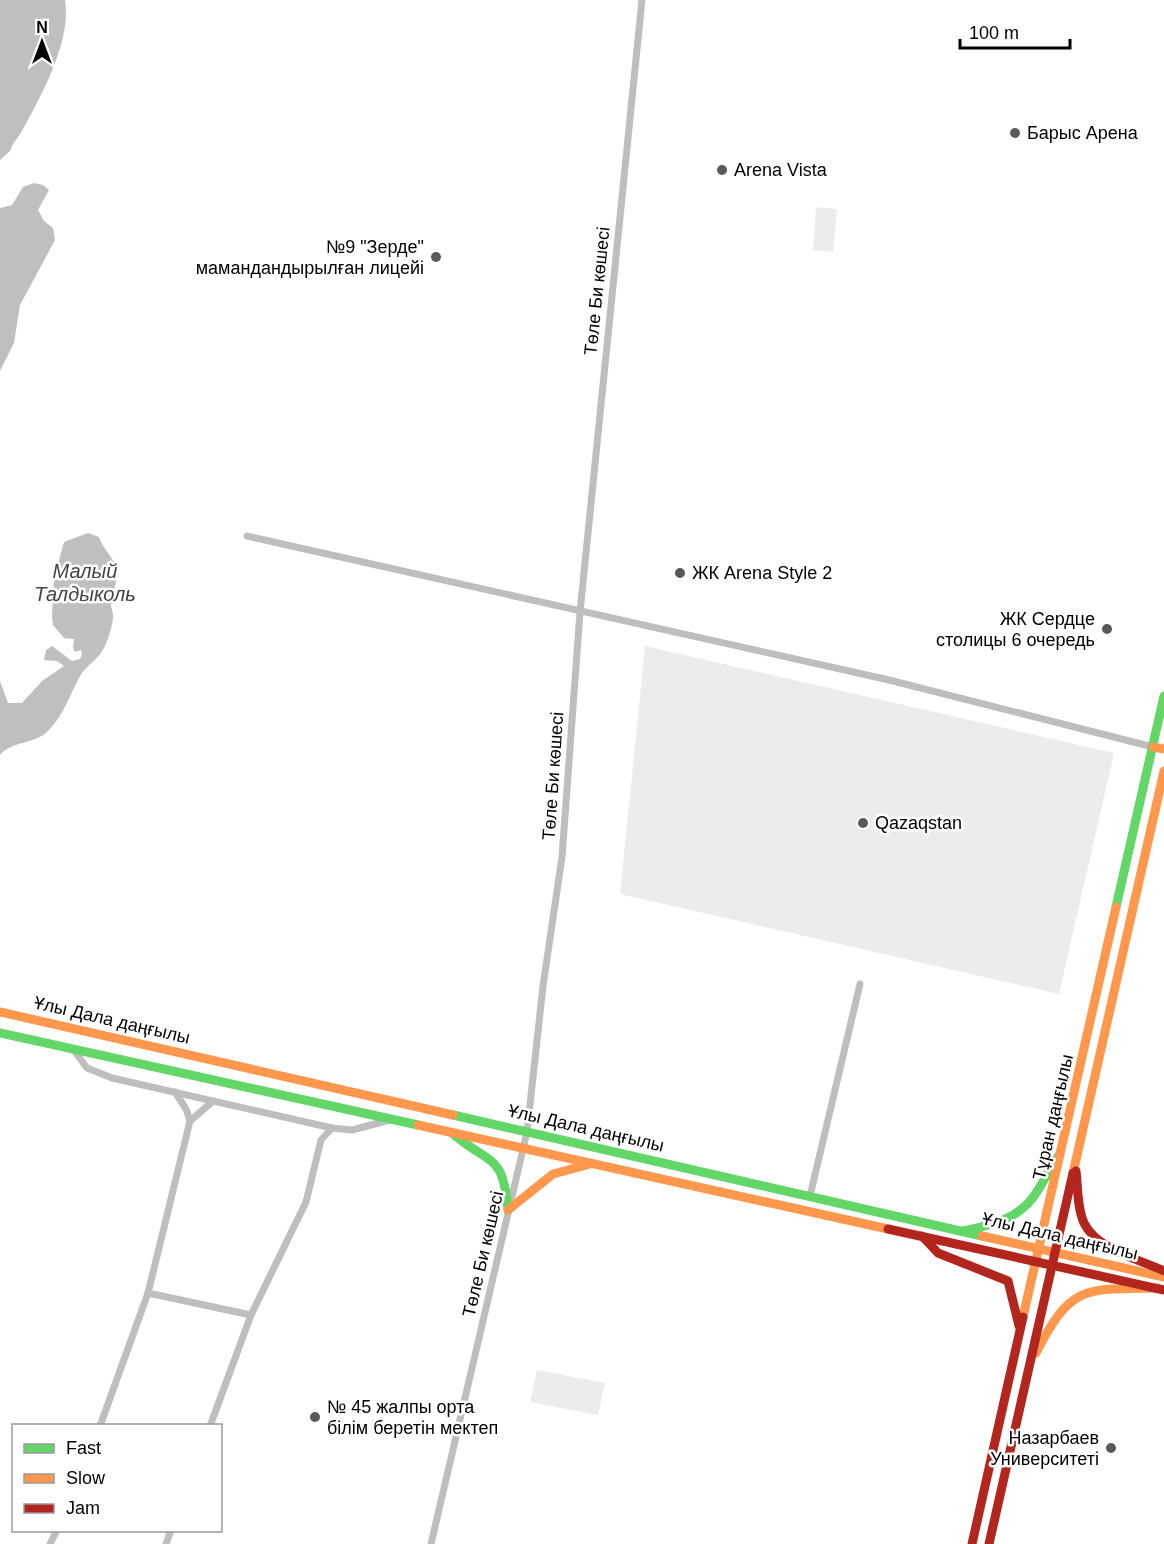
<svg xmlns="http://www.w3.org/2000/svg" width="1164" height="1544" viewBox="0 0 1164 1544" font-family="Arial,sans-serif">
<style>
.green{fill:#ececec}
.water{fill:#bfbfbf}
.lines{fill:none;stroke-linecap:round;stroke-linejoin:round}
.street{stroke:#bebebe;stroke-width:7}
.fast{stroke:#63d668;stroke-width:9}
.slow{stroke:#ff974d;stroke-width:9}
.jam{stroke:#b3261e;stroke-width:9}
.poi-dot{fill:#595959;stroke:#fff;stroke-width:2}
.labels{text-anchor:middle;stroke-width:5;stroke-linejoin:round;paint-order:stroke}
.poi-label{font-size:18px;fill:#000;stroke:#fff;text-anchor:start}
.street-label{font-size:18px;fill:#000;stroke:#fff}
.water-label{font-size:20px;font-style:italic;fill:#444;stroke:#fff}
</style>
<rect width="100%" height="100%" fill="#fff"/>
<g class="green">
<path d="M816 207 837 209 833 252 813 250Z"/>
<path d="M645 646 1114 753 1059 994 620 894Z"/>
<path d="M537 1370 605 1383 598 1415 530 1402Z"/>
</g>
<g class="water">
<path d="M0 0H65C72 41 41 96 22 131 18 138 13 142 10 151L0 160Z"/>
<path d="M34 183 43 185 49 190 38 210 44 221 53 228 55 240 20 305 14 343 0 371V208L12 205 23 187Z"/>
<path d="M88 533 99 537C103 549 115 559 116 569 119 582 111 594 111 605 111 609 114 613 113 618 112 628 107 644 101 653 95 661 85 667 80 676 69 696 64 715 48 731 36 744 11 741 0 755V681L8 703H22L42 681 64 666 57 661 44 660 46 650 52 646 72 661 80 659 82 654 81 650 75 652 73 648 74 639 64 638 53 625 52 617 54 579 64 542Z"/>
</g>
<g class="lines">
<g class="street">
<path d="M247 536 889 680 1153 747"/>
<path d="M73 1049 87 1068 112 1078 332 1128"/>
<path d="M175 1092 186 1109 190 1121 213 1101"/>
<path d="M190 1121 148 1293 251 1315"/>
<path d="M810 1196 860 984"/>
<path d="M100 1426 148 1293"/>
<path d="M210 1426 251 1315 306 1202 321 1140 332 1128 352 1130 390 1120"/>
<path d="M50 1544 57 1530"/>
<path d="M166 1544 171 1530"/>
<path d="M431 1544 527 1132 543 986 562 857 580 612 642 0"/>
</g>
<g class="fast">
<path d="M1116 907 1164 696"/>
<path d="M0 1033 418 1125"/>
<path d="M453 1115 982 1236"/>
<path d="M452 1133C490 1166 503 1152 508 1210"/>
<path d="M963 1231C993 1225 1022 1218 1038 1190 1046 1178 1051 1165 1060 1154"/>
</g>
<g class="slow">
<path d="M1153 747 1164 749"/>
<path d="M0 1012 453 1115"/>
<path d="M418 1125 888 1229"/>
<path d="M1073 1173 1164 771"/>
<path d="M508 1210 553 1174 590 1164"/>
<path d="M982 1236 1164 1277"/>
<path d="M1023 1317 1116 907"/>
<path d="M1036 1353C1071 1284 1084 1289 1158 1288"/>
</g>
<g class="jam">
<path d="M1076 1171C1078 1187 1077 1208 1084 1223 1097 1250 1139 1259 1164 1271"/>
<path d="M888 1229 1164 1290"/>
<path d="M922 1236 938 1253 1008 1281 1019 1326"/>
<path d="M972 1544 1023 1317"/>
<path d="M989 1544 1073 1173"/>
</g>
</g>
<g class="poi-dot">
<circle cx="1015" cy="133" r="6"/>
<circle cx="722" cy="170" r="6"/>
<circle cx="436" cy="257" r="6"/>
<circle cx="680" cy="573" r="6"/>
<circle cx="1107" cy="629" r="6"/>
<circle cx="863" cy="823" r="6"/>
<circle cx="315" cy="1417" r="6"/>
<circle cx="1111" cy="1448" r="6"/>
</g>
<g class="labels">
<g class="poi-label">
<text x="1027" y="139">Барыс Арена</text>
<text x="734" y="176">Arena Vista</text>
<text x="424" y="253" text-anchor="end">№9 "Зерде"<tspan x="424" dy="21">мамандандырылған лицейі</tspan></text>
<text x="692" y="579">ЖК Arena Style 2</text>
<text x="1095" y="625" text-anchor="end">ЖК Сердце<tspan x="1095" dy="21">столицы 6 очередь</tspan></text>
<text x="875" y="829">Qazaqstan</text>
<text x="327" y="1413">№ 45 жалпы орта<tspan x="327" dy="21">білім беретін мектеп</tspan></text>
<text x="1099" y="1444" text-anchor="end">Назарбаев<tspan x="1099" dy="21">Университеті</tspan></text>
</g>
<g class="street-label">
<text transform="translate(597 291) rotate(-84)" y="6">Төле Би көшесі</text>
<text transform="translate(553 776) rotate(-86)" y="6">Төле Би көшесі</text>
<text transform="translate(112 1020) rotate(13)" y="6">Ұлы Дала даңғылы</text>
<text transform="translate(1053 1117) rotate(-77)" y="6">Тұран даңғылы</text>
<text transform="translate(586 1128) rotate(13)" y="6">Ұлы Дала даңғылы</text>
<text transform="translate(1060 1236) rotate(13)" y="6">Ұлы Дала даңғылы</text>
<text transform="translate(483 1254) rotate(-77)" y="6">Төле Би көшесі</text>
</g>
<g class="water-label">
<text x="85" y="578">Малый<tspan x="85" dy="23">Талдыколь</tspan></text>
</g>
</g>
<rect x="12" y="1424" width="210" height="108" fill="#ffffff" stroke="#999999" stroke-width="1.5"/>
<rect x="24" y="1444" width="30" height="9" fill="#63d668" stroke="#999999" stroke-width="1.5"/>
<text x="66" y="1454" font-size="18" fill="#000000">Fast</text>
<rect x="24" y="1474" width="30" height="9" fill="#ff974d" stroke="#999999" stroke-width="1.5"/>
<text x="66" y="1484" font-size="18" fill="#000000">Slow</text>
<rect x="24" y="1504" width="30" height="9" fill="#b3261e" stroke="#999999" stroke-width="1.5"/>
<text x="66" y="1514" font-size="18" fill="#000000">Jam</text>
<g transform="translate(42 42)" stroke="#ffffff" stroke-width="4.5" paint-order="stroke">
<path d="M0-4.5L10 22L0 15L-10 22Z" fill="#000000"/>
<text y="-9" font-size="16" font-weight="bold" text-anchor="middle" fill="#000000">N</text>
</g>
<path d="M960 39v9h110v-9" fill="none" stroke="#000000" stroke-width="3"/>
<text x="969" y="39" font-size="18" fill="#000000" stroke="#ffffff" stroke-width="4.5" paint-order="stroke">100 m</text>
</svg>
